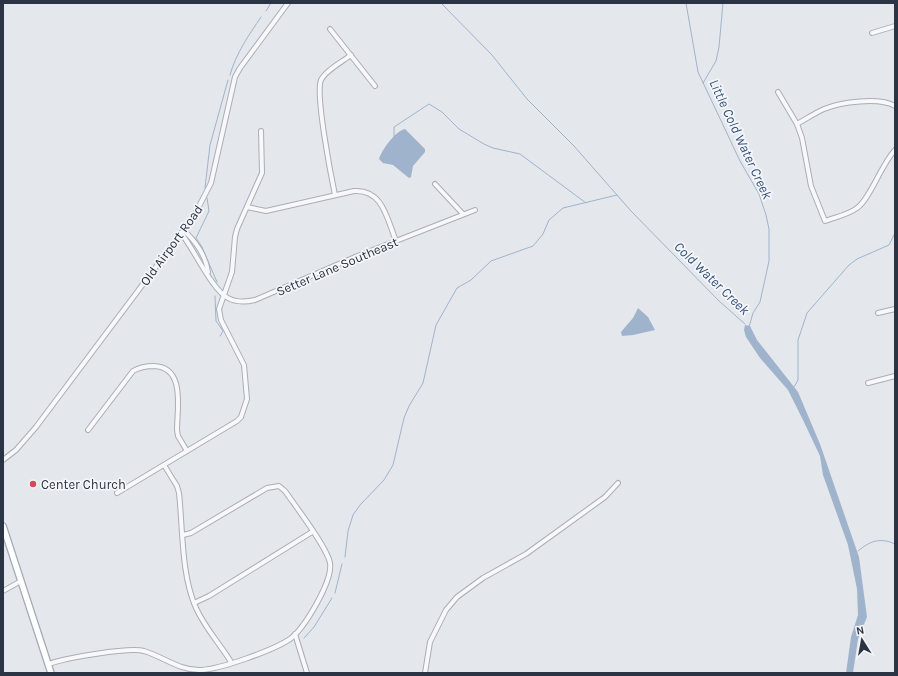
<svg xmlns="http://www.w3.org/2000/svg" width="898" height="676" viewBox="0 0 898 676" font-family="Karla,sans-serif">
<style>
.water{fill:#9fb4cc}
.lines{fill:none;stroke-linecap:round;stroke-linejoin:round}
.stream{stroke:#9fb4cc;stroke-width:1}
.minor-casing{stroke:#a9aeb7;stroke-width:6}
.major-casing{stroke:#a3abb8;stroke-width:8}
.minor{stroke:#f7f8fa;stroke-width:4}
.major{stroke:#fff;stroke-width:5.5}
.poi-dot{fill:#d1495b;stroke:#f4f6f9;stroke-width:1.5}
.labels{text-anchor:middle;stroke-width:3.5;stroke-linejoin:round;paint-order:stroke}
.street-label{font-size:13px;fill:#2b3445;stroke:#f4f6f9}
.poi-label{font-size:13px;fill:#2b3445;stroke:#f4f6f9;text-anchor:start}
.water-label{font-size:14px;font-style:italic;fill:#34527a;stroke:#f4f6f9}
</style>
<rect width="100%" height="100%" fill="#e4e7ec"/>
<g class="water">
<path d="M405 129 425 149V152L413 166 411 177 409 178 393 165 383 163 379 159C382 150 395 131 405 129Z"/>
<path d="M638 308 648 317 655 330 633 335 622 336 621 332 633 318Z"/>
<path d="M745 325 750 326 757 340 798 392 820 444 859 557 867 617 858 639 853 673H846L851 637 858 615 857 589 848 545 823 475 820 456 803 420 788 390 760 358 746 337 744 330Z"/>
</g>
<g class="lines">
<g class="stream">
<path d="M441 3 492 55 527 99 574 146 631 211 719 301 745 324"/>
<path d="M686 3 698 72 740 161 759 194 766 215 769 229V261L760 302 753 313 749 327"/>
<path d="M266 11 271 3"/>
<path d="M230 75C236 53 249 35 261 17"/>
<path d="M703 83 716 61 719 47 723 3"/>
<path d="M394 137V127L429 104 442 112 459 129 484 144 493 148 520 154 586 203"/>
<path d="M205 188 210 145 228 80"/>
<path d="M207 198 209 211 196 238 202 247 217 282"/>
<path d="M215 296 216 321 223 331 220 336"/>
<path d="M794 387 798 380V340L807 313 849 265 857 259 889 245 895 233"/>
<path d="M858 551C870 541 880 537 895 544"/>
<path d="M345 557 348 531 353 515 360 505 384 480 393 465 404 418 409 406 423 383 436 325 457 288 471 280 491 261 533 246 543 234 549 220 563 208 617 195"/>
<path d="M335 593 342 564"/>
<path d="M304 638 314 627 332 598"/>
</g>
<g class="minor-casing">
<g id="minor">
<path d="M330 29 375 86"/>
<path d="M872 33 895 26"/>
<path d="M778 92 797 124 802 138 811 186 825 221C835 217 848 215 857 208 870 199 881 165 895 150"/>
<path d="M797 124C806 119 815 113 824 109 841 102 879 97 895 106"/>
<path d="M435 184 463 214"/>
<path d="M335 195C331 176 315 93 321 80 326 70 342 62 351 55"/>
<path d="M247 207 266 211 354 191C383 189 387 219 396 241"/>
<path d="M183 230C195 240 206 256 208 272"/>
<path d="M181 233C194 249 212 290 228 298 237 303 246 302 255 300L355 257 475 210"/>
<path d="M878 313 895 309"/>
<path d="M868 383 895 376"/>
<path d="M88 430 133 371C140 367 146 366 154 366 186 367 177 410 177 430L178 436 187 451"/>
<path d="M3 460 16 450 36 427 194 216 211 183 235 77 240 68 288 3"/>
<path d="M164 465 177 486 179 493C183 530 181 574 196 608 205 628 220 644 231 662"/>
<path d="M117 493 237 421 241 417 247 399 244 365 221 320 219 309 232 272 235 237 237 229 262 173 261 131"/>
<path d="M3 591 21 581"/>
<path d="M194 603 209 596 312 532"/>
<path d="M295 634 307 673"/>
<path d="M49 664C65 658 129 647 144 651 164 657 180 671 201 670 221 669 274 650 290 639 304 629 333 581 330 563 327 547 296 507 285 491L279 486 267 488 191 533 183 535"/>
<path d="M425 673 430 642 446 610 457 597 483 578 526 554 605 497 618 483"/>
</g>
</g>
<g class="major-casing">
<path id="major" d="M3 526 51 673"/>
</g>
<use href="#minor" class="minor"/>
<use href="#major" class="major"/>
</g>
<circle class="poi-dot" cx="33" cy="484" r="4"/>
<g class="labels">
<g class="street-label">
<text transform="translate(171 245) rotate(-54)" y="5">Old Airport Road</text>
<text transform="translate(337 266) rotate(-23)" y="5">Setter Lane Southeast</text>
</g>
<g class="poi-label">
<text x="41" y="489">Center Church</text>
</g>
<g class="water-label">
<text transform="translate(741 139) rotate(65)" y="5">Little Cold Water Creek</text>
<text transform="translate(712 278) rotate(44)" y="5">Cold Water Creek</text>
</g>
</g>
<rect width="898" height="676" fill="none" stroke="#2b3445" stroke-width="8"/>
<g transform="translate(862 640) rotate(349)" stroke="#f4f6f9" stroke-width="3" paint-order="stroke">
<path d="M0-3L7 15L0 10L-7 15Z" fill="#2b3445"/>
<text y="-6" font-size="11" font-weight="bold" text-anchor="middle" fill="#2b3445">N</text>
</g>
</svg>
